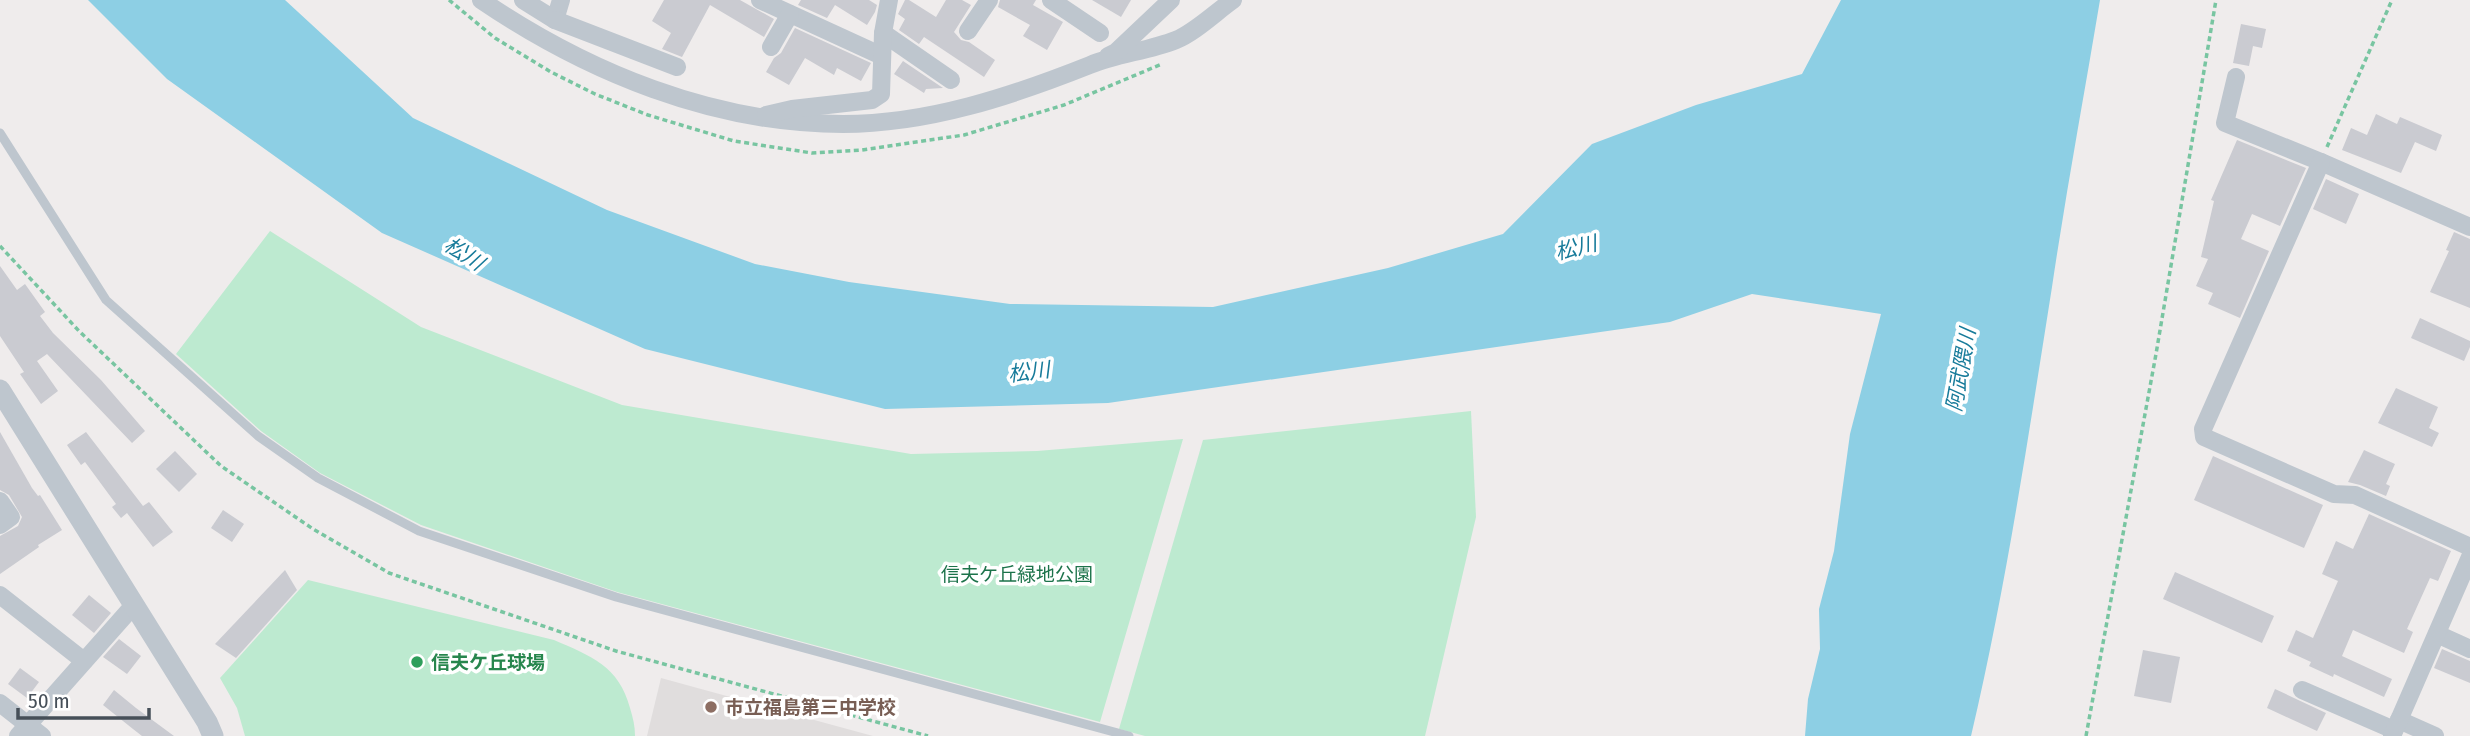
<svg xmlns="http://www.w3.org/2000/svg" width="2470" height="736" viewBox="0 0 2470 736" font-family="'Fira Sans Condensed','Noto Sans JP',sans-serif">
<style>
.education{fill:#e0dddd}
.green{fill:#bdead0}
.water{fill:#8dcfe4}
.building{fill:#cacbd1}
.lines{fill:none;stroke-linecap:round;stroke-linejoin:round}
.path{stroke:#78c5a1;stroke-width:3.5;stroke-dasharray:5 3.5;stroke-linecap:butt}
.service{stroke:#bec6ce;stroke-width:9}
.minor{stroke:#bec6ce;stroke-width:18}
.tertiary{stroke:#bec6ce;stroke-width:21}
.leisure-dot{fill:#2e9e5b;stroke:#fff;stroke-width:2.5}
.education-dot{fill:#8d6e63;stroke:#fff;stroke-width:2.5}
.labels{text-anchor:middle;stroke-width:7;stroke-linejoin:round;paint-order:stroke}
.park-label{font-size:19px;fill:#1d734b;stroke:#fff}
.leisure-label{font-size:19px;font-weight:bold;fill:#27864d;stroke:#fff;text-anchor:start}
.education-label{font-size:19px;font-weight:bold;fill:#785e54;stroke:#fff;text-anchor:start}
.water-label{font-size:21px;font-style:italic;fill:#177b9a;stroke:#fff}
</style>
<rect width="100%" height="100%" fill="#efecec"/>
<path class="education" d="M661 678 873 736H647Z"/>
<g class="green">
<path d="M270 231 421 327 622 405 911 454 1037 451 1183 439 1100 722 617 592 421 525 320 473 261 431 176 354Z"/>
<path d="M1471 411 1476 517 1425 736H1145L1119 729 1203 440Z"/>
<path d="M308 580 554 640C591 656 619 666 630 708 633 718 635 726 635 736H245L237 708 220 678Z"/>
</g>
<path class="water" d="M88 0H285L413 118 607 210 755 264 849 282 1010 304 1213 307 1388 268 1503 234 1592 144 1696 105 1802 74 1841 0H2100C2084 96 2066 192 2052 287 2028 438 2006 588 1971 736H1805L1808 699 1820 649 1819 609 1834 551 1850 434 1881 314 1752 294 1670 322 1108 403 885 409 645 349 382 233 167 79Z"/>
<g class="building">
<path d="M664 0H740L774 19 764 37 710 5 682 57 662 49 671 33 652 21Z"/>
<path d="M801 0H869L877 5 875 12 867 25 835 5 827 18 798 5Z"/>
<path d="M905 0H909L936 17 946 0H962L971 5 954 32 961 40 969 42 995 60 984 77 924 37 919 44 899 30 905 19 898 14Z"/>
<path d="M1000 0H1036L1033 5 1063 22 1047 50 1023 36 1030 25 998 7Z"/>
<path d="M1092 0H1131L1121 17Z"/>
<path d="M2241 24 2266 29 2262 48 2253 46 2249 66 2233 63Z"/>
<path d="M795 28 871 63 861 81 837 68 834 75 805 58 789 85 766 72 774 58 781 53Z"/>
<path d="M903 61 943 88 926 89 924 93 894 74Z"/>
<path d="M2376 114 2397 124 2400 117 2442 135 2436 151 2415 142 2401 173 2342 150 2351 128 2367 135Z"/>
<path d="M2237 140 2306 168 2280 226 2252 214 2241 239 2269 251 2240 318 2208 304 2213 293 2196 286 2208 259 2201 257 2214 201 2211 200Z"/>
<path d="M2326 179 2359 194 2346 224 2313 209Z"/>
<path d="M2454 232 2470 239V308L2430 292 2449 251 2446 250Z"/>
<path d="M0 266 17 290 25 284 45 312 40 316 53 333 101 380 145 431 132 443 47 354 37 361 58 391 41 404 20 374 24 372 0 336Z"/>
<path d="M2420 318 2470 341V347L2464 361 2411 338Z"/>
<path d="M2396 388 2438 407 2429 428 2439 433 2432 447 2378 423Z"/>
<path d="M0 432 32 488 38 496 40 495 62 530 38 545 39 547 0 574V536L18 526 22 517 9 495 0 490Z"/>
<path d="M86 432 143 506 149 502 173 532 153 547 127 513 121 518 112 507 116 504 85 462 81 465 67 445Z"/>
<path d="M2364 450 2395 464 2386 484 2390 486 2386 496 2360 485 2348 482Z"/>
<path d="M175 451 197 474 179 492 156 469Z"/>
<path d="M2213 456 2323 505 2304 548 2194 500Z"/>
<path d="M223 510 244 524 232 542 211 528Z"/>
<path d="M2369 514 2451 551 2438 581 2430 578 2407 629 2413 632 2404 653 2353 630 2342 656 2392 679 2384 697 2334 674 2333 677 2309 666 2311 662 2287 651 2296 630 2313 638 2338 581 2322 574 2336 541 2353 549Z"/>
<path d="M285 570 297 590 236 658 215 644Z"/>
<path d="M2175 572 2274 616 2262 643 2163 599Z"/>
<path d="M89 595 111 613 94 633 72 615Z"/>
<path d="M119 639 141 656 127 674 103 657Z"/>
<path d="M2442 649 2470 661V683L2434 668Z"/>
<path d="M2143 650 2180 657 2171 703 2134 696Z"/>
<path d="M20 668 39 682 27 698 8 684Z"/>
<path d="M2275 689 2326 713 2317 731 2267 708Z"/>
<path d="M114 690 136 708 174 736H142L133 729 103 705Z"/>
</g>
<g class="lines">
<g class="path">
<path d="M449 0 495 38 551 72 595 94 648 115 734 141 812 153 862 150 964 135 1064 105 1162 64"/>
<path d="M2327 147 2392 0"/>
<path d="M0 246 79 331 221 466 313 529 389 573 616 651 928 736"/>
<path d="M2086 736 2156 354 2216 0"/>
</g>
<path class="service" d="M0 133 106 300 258 436 318 478 419 531 616 597 1129 736"/>
<g class="minor">
<path d="M481 0C587 72 713 124 843 124 928 124 1012 96 1090 65 1117 54 1148 51 1176 40 1194 33 1216 12 1233 0"/>
<path d="M523 0 555 20 561 0"/>
<path d="M760 0 882 56"/>
<path d="M1051 0 1100 33"/>
<path d="M555 20 677 67"/>
<path d="M968 31 989 0"/>
<path d="M883 33 951 80"/>
<path d="M771 47 790 14"/>
<path d="M1108 56 1116 52 1171 0"/>
<path d="M2236 77 2225 123 2321 162 2470 227"/>
<path d="M766 115 792 109 872 100 881 94 883 33 889 0"/>
<path d="M2321 162 2203 429 2204 437 2334 494 2355 495 2470 547"/>
<path d="M0 501 11 517 0 525"/>
<path d="M0 595 84 661"/>
<path d="M2437 634 2470 649"/>
<path d="M2302 690 2394 730"/>
<path d="M0 703 42 736"/>
<path d="M2399 720 2435 736"/>
<path d="M18 736 134 605"/>
<path d="M2392 736 2470 557"/>
</g>
<path class="tertiary" d="M0 390 207 722 213 736"/>
</g>
<circle class="leisure-dot" cx="417" cy="662" r="7"/>
<circle class="education-dot" cx="711" cy="707" r="7"/>
<g class="labels">
<g class="park-label">
<text x="1017" y="581">信夫ケ丘緑地公園</text>
</g>
<g class="leisure-label">
<text x="431" y="669">信夫ケ丘球場</text>
</g>
<g class="education-label">
<text x="725" y="714">市立福島第三中学校</text>
</g>
<g class="water-label">
<text transform="translate(1576 248) rotate(-14)" y="7">松川</text>
<text transform="translate(464 254) rotate(33)" y="7">松川</text>
<text transform="translate(1961 370) rotate(-80)" y="7">阿武隈川</text>
<text transform="translate(1029 372) rotate(-7)" y="7">松川</text>
</g>
</g>
<path d="M18 708v10h131v-10" fill="none" stroke="#464f58" stroke-width="3.5"/>
<text x="28" y="708" font-size="21" fill="#464f58" stroke="#ffffff" stroke-width="5" paint-order="stroke">50 m</text>
</svg>
